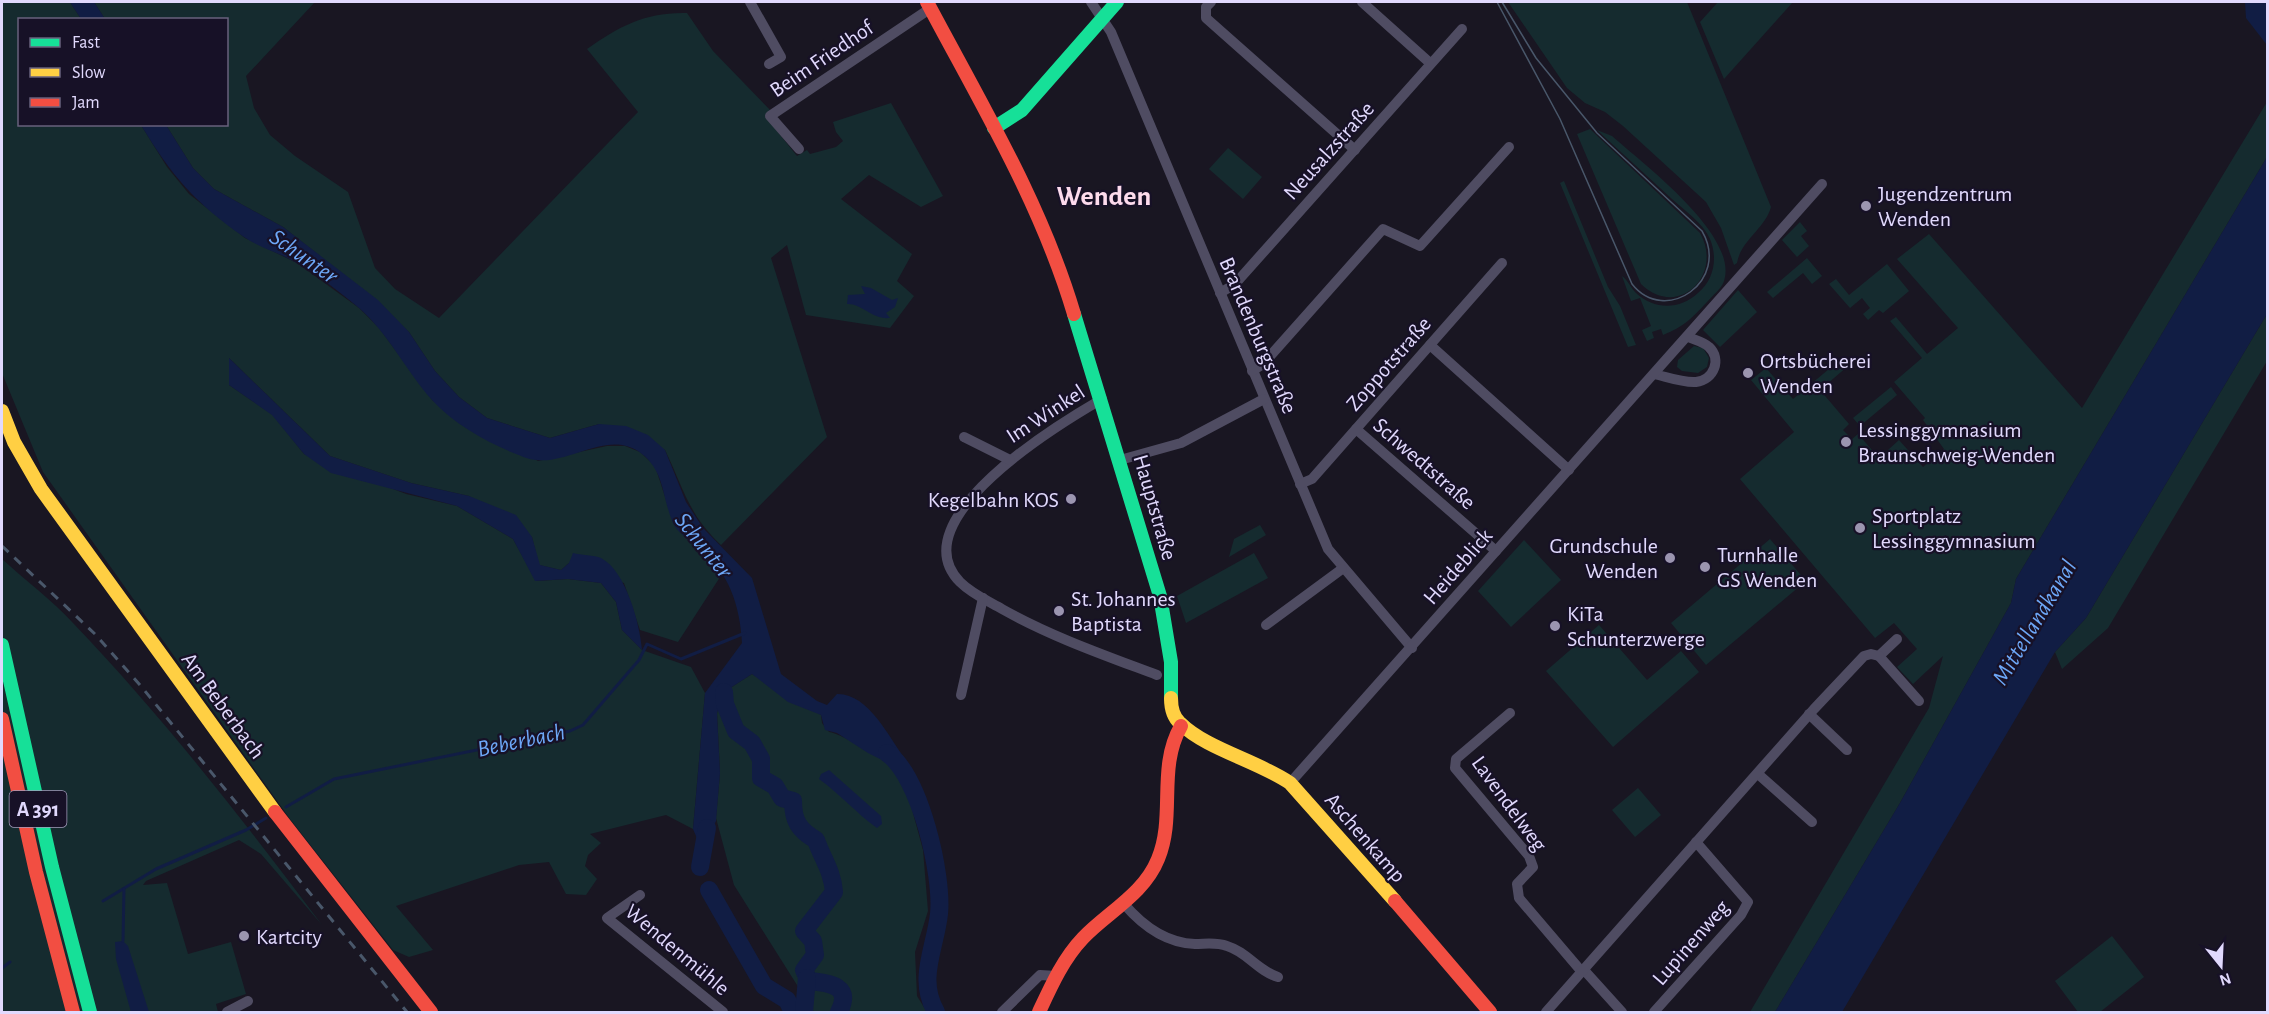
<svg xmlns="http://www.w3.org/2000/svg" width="2269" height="1014" viewBox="0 0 2269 1014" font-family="'Alegreya Sans',sans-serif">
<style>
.green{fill:#152b2f}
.water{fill:#111d44}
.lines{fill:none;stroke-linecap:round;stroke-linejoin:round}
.stream{stroke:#111d44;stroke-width:3}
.river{stroke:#111d44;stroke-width:18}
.street{stroke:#4f4c62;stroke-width:10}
.fast{stroke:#16e098;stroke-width:14}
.slow{stroke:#ffcf43;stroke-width:14}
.jam{stroke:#f24e42;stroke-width:14}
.tram{stroke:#49576a;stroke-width:1.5}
.rail{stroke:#49576a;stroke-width:3;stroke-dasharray:9 8;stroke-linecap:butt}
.poi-dot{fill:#9b95b0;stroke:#171127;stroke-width:2}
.labels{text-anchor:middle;stroke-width:4.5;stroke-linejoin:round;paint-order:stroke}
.shield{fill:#171127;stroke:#a49dbd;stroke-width:1.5}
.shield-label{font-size:21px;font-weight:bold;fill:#e1d9fd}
.street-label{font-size:22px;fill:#e1d9fd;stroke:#171127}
.poi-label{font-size:22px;fill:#e1d9fd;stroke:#171127;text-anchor:start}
.water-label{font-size:24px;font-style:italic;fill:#6da7f7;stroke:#171127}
.district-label{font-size:28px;font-weight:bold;fill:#fddbed;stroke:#171127}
</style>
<rect width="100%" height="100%" fill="#191622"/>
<g class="green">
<path d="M2 2H70L81 19 20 20V124L141 125 167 167 189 194 245 238 297 263 359 308 379 328 433 401 538 461 607 446H625L640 452 655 466 674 524 722 574 678 642 640 630 624 583 569 563 561 570 539 565 532 537 469 496 411 483 330 456 229 358V385L273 415 304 454 406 494 457 506 513 539 536 581 568 579 601 583 616 602 622 630 642 650 691 667 705 693 693 829 666 815 590 834 601 843 588 855 585 866 597 879 586 895 566 894 549 862 519 865 396 906 433 950 409 957 393 950 290 819 43 472 2 373Z"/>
<path d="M94 2H315L246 76 254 108 270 135 295 156 348 192 375 268 395 289 439 318 638 112 587 49C620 26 645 12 687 13L713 51 771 111 765 116 797 156 807 150 810 154 836 147 843 141 836 132 833 122 891 103 943 196 921 207 869 175 841 199 912 254 897 281 914 296 890 328 806 315 787 245 771 258 827 437 721 545C688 514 684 489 665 450L599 424 550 438 487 418 459 397 435 371 409 332 329 263 283 227 214 189 193 168 166 125 226 124V20L105 19Z"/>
<path d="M1508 2H1687L1771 207C1765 229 1741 240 1737 263L1734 265 1721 228 1706 202 1623 126 1605 112 1585 103 1567 88Z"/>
<path d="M1718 2H1793L1724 79 1700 22Z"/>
<path d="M2267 102V157L2016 579 2011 603 1900 803 1775 1012H1750L1929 708 1943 656 1913 684 1897 667 1917 649 1894 623 1875 638 1740 479 1794 432 1751 380 1766 368 1793 399 1841 359 1848 366 1820 390 1849 424 1843 430 1852 439 1858 434 1879 458 1899 440 1923 467 1931 460 1934 463 1938 460 1935 457 1944 449 1923 420 1925 418 1894 382 1922 358 1890 321 1896 317 1927 354 1958 328 1897 259 1929 234 2082 408Z"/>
<path d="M1590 129 1700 233C1724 275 1678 320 1641 284L1577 134Z"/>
<path d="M1597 130 1612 136C1642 163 1739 235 1724 281 1722 288 1712 296 1707 302 1691 319 1685 326 1663 335L1661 329 1652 332 1654 338 1647 341 1642 330 1651 326 1640 298 1631 301 1622 276C1627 279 1631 288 1636 293 1654 310 1680 310 1698 293 1714 280 1718 258 1710 239 1703 223 1685 211 1672 199 1647 176 1622 153 1597 130Z"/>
<path d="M1228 148 1262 177 1243 199 1209 169Z"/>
<path d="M1564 181 1608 287 1620 306 1636 345 1628 347 1560 183Z"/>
<path d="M1800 222 1807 231 1801 236 1809 246 1797 257 1782 240Z"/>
<path d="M1807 258 1822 276 1812 284 1803 273 1773 298 1767 292Z"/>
<path d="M1887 264 1909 291 1883 313 1879 310 1868 320 1863 314 1870 308 1862 298 1850 308 1829 284 1836 279 1849 295Z"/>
<path d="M1738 290 1757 312 1720 347 1703 330Z"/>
<path d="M2267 314V361L2108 628 2062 669 2055 652 2086 618Z"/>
<path d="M1694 346 1703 348 1709 358 1707 367 1698 373 1682 371 1677 367 1678 360Z"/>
<path d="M1891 387 1897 395 1860 426 1853 418Z"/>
<path d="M1260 525 1266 535 1229 557 1234 539Z"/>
<path d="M1770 539 1806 581 1706 665 1671 623Z"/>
<path d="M1524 540 1561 580 1511 627 1478 591Z"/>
<path d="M1254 553 1268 578 1186 623 1177 596Z"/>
<path d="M2 559C25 580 52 600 73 623 163 717 244 821 322 925L261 854 239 840 146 881 143 885 167 883 188 954 231 942 246 994 216 1004 218 1012H2Z"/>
<path d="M1599 625 1647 680 1681 651 1699 672 1613 747 1546 671Z"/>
<path d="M752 674 821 715 822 723 829 732C844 734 883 761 901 769L905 759 913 813 923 850 928 911 915 952 917 996 927 1012H814L734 885 716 818 720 773 717 713 724 692Z"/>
<path d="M1638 788 1661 815 1635 837 1612 810Z"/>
<path d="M2112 936 2144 977 2100 1012H2078L2055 981Z"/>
</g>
<g class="water">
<path d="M70 2H94L105 19H81Z"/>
<path d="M2245 2H2267V45L2246 18Z"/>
<path d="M141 125H166L193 168 214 189 283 227 378 300 409 332 435 371 459 397 487 418 550 438 599 424 626 426 648 435 665 450 686 502 703 528 752 578 781 674 817 701 827 705 837 694C868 693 889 737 905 759L902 770 868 753 837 733 825 730 821 715 788 702 752 674 724 692 717 713 720 773 716 821 702 850 693 829 705 693 742 643C740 605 729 573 699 547 690 539 679 535 673 523 662 498 665 472 642 454 610 428 571 464 537 460 529 460 519 455 511 452 483 440 453 423 432 400 406 371 389 334 359 308 340 292 318 275 297 263 280 253 260 248 244 237 195 203 171 175 141 125Z"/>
<path d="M2267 157V314L2086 618 2055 652 1842 1012H1775L1900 803 2011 603 2016 579Z"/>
<path d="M861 286 871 288 892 300 898 298 895 307 886 313 890 318C873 320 861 303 847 304L848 295 865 294Z"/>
<path d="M229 358 330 456 411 483 469 496 516 515 532 537 540 565 561 570 569 563 573 553C581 555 594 555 601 558 626 571 640 624 642 650L622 630 616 602 601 583 568 579 535 581 513 539 457 506 331 473 304 454 272 415 229 385Z"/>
<path d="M829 770 881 816 882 824 877 828C856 813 840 794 819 779L821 774Z"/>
<path d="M123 941 128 946 149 1012H131L116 959 115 942Z"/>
</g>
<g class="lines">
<g class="stream">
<path d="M286 807 334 779 570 731 583 725 639 660 647 644 681 659 745 633"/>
<path d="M103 901 156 869 246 830 266 818"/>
<path d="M123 941 124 889"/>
<path d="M2 968 10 962"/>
</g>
<g class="river">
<path d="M724 692 725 704 736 731 752 743 761 759V778L775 786 782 798 793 801C793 821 799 830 816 840 823 860 832 870 834 892L804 931 813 941 815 955 804 970 809 981C831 983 852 986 839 1012"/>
<path d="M887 753C920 776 943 875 939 914 935 949 917 979 936 1012"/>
<path d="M700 867 707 828"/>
<path d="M709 890 764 986 787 1000 793 1012"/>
<path d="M804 1012 807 978"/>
</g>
<g class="street">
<path d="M750 2 781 57 769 64"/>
<path d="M1091 2 1111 32 1328 549 1412 648"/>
<path d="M1211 2 1206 7V18L1355 150"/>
<path d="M1362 2 1430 63"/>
<path d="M799 149 770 116 931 8"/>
<path d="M1220 293 1235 284 1462 29"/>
<path d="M1430 345 1569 470"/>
<path d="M1252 371 1263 364 1383 229 1420 246 1509 147"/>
<path d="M1654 374C1667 377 1683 383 1696 382 1714 380 1722 359 1709 347 1704 342 1695 340 1688 337"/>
<path d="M1102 399C1059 424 899 520 960 582 972 594 988 601 1002 609 1052 637 1104 655 1157 675"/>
<path d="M1356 429 1496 551"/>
<path d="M964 437 1010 460"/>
<path d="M1120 460 1181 443 1264 399"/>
<path d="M1300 484 1312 479 1502 263"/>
<path d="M1266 625 1342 569"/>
<path d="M1879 656 1897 639"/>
<path d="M961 695 983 598"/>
<path d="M1510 713 1456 759 1455 768 1529 856 1533 867 1517 884 1519 898 1582 972"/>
<path d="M1809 714 1847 750"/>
<path d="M1758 774 1812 822"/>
<path d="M1290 783 1822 184"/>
<path d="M640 895 607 918 723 1012"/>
<path d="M1124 904C1142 925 1165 943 1195 944 1206 944 1216 942 1227 946 1247 952 1258 971 1278 977"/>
<path d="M1584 970 1622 1012"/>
<path d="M227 1012 248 1001"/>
<path d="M1002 1012 1040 975 1056 976"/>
<path d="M1546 1012 1814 709 1864 656 1871 654 1879 656 1919 701"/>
<path d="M1654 1012 1741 915 1748 902 1696 842"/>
</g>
<g class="fast">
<path d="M994 128 1022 110 1117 2"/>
<path d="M1074 314 1160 596 1171 662V698"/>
<path d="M2 645 52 867 90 1012"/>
</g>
<g class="slow">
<path d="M2 411 14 442 41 489 275 812"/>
<path d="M1171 698C1171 707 1173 717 1180 723 1206 749 1258 761 1290 783L1395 901"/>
</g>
<g class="jam">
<path d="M927 2C981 104 1041 203 1074 314"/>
<path d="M2 719 36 872 73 1012"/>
<path d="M275 812 431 1012"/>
<path d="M1395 901 1490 1012"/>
<path d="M1039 1012C1051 986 1063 959 1083 938 1108 912 1144 894 1158 859 1176 816 1157 768 1181 726"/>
</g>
<path class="tram" d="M1497 2 1560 119 1632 284C1665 326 1731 281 1702 231L1597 133 1536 58 1502 2"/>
<path class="rail" d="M2 546 95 634 140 685 407 1012"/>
</g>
<g class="poi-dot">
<circle cx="1866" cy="206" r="6"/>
<circle cx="1748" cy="373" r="6"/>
<circle cx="1846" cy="442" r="6"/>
<circle cx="1071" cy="499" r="6"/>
<circle cx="1860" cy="528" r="6"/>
<circle cx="1670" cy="558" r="6"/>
<circle cx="1705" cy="567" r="6"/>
<circle cx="1059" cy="611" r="6"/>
<circle cx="1555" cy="626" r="6"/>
<circle cx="244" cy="936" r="6"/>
</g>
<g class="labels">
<rect class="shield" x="9.5" y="791" width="57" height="36" rx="4.5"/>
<g class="shield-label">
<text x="38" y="816">A 391</text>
</g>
<g class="street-label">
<text transform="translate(821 58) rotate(-34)" y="8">Beim Friedhof</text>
<text transform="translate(1328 150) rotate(-48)" y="8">Neusalzstraße</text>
<text transform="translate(1259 335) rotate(67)" y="8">Brandenburgstraße</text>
<text transform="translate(1388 363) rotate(-49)" y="8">Zoppotstraße</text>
<text transform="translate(1045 413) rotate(-33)" y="8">Im Winkel</text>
<text transform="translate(1425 463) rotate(41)" y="8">Schwedtstraße</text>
<text transform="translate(1156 507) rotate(74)" y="8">Hauptstraße</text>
<text transform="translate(1457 566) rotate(-49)" y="8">Heideblick</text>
<text transform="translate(224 705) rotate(54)" y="8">Am Beberbach</text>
<text transform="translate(1510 803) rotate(54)" y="8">Lavendelweg</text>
<text transform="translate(1366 837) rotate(49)" y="8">Aschenkamp</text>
<text transform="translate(1690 942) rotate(-49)" y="8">Lupinenweg</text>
<text transform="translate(678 949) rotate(40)" y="8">Wendenmühle</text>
</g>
<g class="poi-label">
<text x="1878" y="201">Jugendzentrum<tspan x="1878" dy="25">Wenden</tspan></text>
<text x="1760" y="368">Ortsbücherei<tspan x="1760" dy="25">Wenden</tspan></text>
<text x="1858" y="437">Lessinggymnasium<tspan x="1858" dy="25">Braunschweig-Wenden</tspan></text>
<text x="1059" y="507" text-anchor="end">Kegelbahn KOS</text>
<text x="1872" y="523">Sportplatz<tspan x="1872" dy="25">Lessinggymnasium</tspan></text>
<text x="1658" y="553" text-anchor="end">Grundschule<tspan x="1658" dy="25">Wenden</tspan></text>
<text x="1717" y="562">Turnhalle<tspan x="1717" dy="25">GS Wenden</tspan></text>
<text x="1071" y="606">St. Johannes<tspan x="1071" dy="25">Baptista</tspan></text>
<text x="1567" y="621">KiTa<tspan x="1567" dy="25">Schunterzwerge</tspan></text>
<text x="256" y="944">Kartcity</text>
</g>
<g class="water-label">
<text transform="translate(304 256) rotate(35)" y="8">Schunter</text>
<text transform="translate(704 545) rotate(51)" y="8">Schunter</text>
<text transform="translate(2034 622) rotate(-59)" y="8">Mittellandkanal</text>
<text transform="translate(521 740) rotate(-12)" y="8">Beberbach</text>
</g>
<g class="district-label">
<text x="1104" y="205">Wenden</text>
</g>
</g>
<rect width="2269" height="1014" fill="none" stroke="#e1d9fd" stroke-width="6"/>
<rect x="18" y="18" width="210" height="108" fill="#171127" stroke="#68617d" stroke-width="1.5"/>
<rect x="30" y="38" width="30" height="9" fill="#16e098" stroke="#68617d" stroke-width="1.5"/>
<text x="72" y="48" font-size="18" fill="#e1d9fd">Fast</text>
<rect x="30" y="68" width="30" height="9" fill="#ffcf43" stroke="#68617d" stroke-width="1.5"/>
<text x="72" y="78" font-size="18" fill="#e1d9fd">Slow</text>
<rect x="30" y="98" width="30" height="9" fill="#f24e42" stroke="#68617d" stroke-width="1.5"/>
<text x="72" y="108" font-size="18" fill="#e1d9fd">Jam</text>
<g transform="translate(2221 966) rotate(162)" stroke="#171127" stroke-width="4.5" paint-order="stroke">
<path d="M0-4.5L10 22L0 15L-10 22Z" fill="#e1d9fd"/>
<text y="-9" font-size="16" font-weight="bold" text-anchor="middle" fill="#e1d9fd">N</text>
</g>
</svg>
